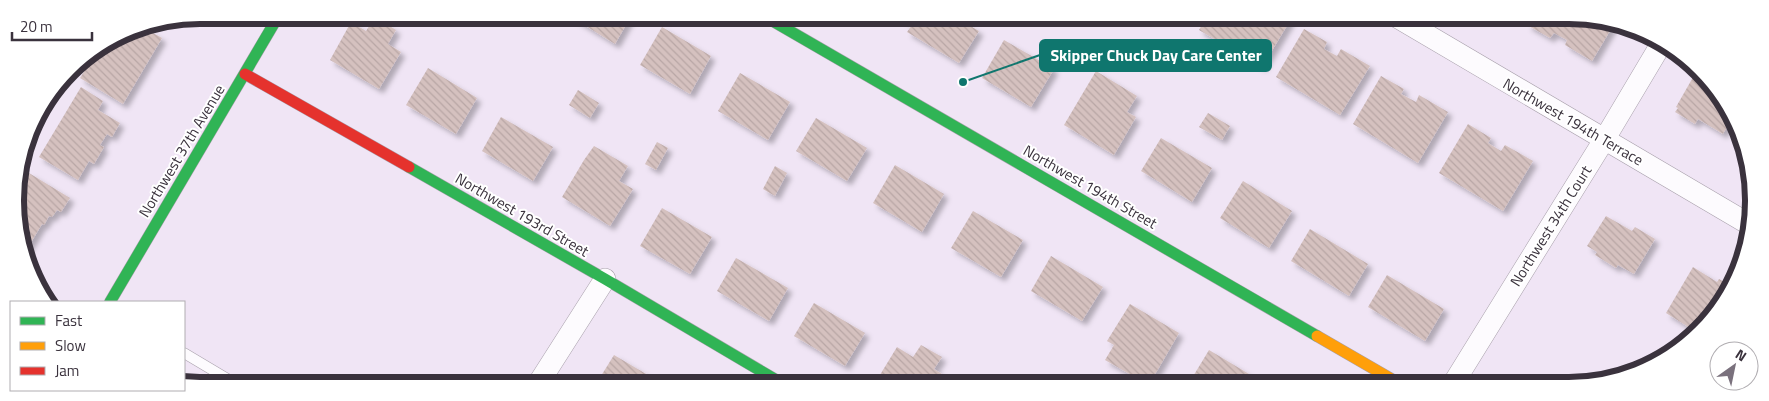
<svg xmlns="http://www.w3.org/2000/svg" width="1769" height="401" viewBox="0 0 1769 401" font-family="'Titillium Web',sans-serif">
<style>
.building{fill:url(#building-back-hatch);filter:url(#shadow)}
.lines{fill:none;stroke-linecap:round;stroke-linejoin:round}
.lane-casing{stroke:#a9a1ac;stroke-width:11}
.street-casing{stroke:#a9a1ac;stroke-width:22}
.fast-casing{stroke:#a9a1ac;stroke-width:12}
.slow-casing{stroke:#a9a1ac;stroke-width:12}
.jam-casing{stroke:#a9a1ac;stroke-width:12}
.lane{stroke:#fdfbfe;stroke-width:10}
.street{stroke:#fdfbfe;stroke-width:21}
.fast{stroke:#30b455;stroke-width:11}
.slow{stroke:#ff9f0a;stroke-width:11}
.jam{stroke:#e5322d;stroke-width:11}
.labels{text-anchor:middle;stroke-width:4;stroke-linejoin:round;paint-order:stroke}
.street-label{font-size:15px;fill:#3a323d;stroke:#fff}
.rim{fill:none;stroke:#3a323d;stroke-width:6}
.leader{fill:none;stroke:#0f766e;stroke-width:2}
.callout-dot{fill:#0f766e;stroke:#fff;stroke-width:2}
.callout{fill:#0f766e;stroke:#0f766e;stroke-width:2}
.callout-label{font-size:16px;text-anchor:middle;font-weight:bold;fill:#fff}
</style>
<defs>
<pattern id="building-back-hatch" width="6" height="6" patternUnits="userSpaceOnUse" patternTransform="scale(1.25)"><rect width="6" height="6" fill="#d5c1bf"/><path d="M-1 5l2 2M0 0l6 6M5-1l2 2" fill="none" stroke="#b8a6a5"/></pattern>
<filter id="shadow"><feDropShadow dx="4.5" dy="4.5" stdDeviation="2.5" flood-color="#0004"/></filter>
</defs>
<rect width="100%" height="100%" fill="#f0e5f5"/>
<g class="building">
<path d="M568 15H578L631 16 615 44Z"/>
<path d="M902 16H953L979 31 959 63 907 32 912 25 901 18Z"/>
<path d="M1207 16H1286L1291 19 1262 67 1199 30Z"/>
<path d="M375 17 396 30 388 44 401 52 379 89 330 60 351 22 366 31Z"/>
<path d="M1532 17H1593L1614 24 1592 61 1565 45 1567 40 1554 33 1550 38 1527 25Z"/>
<path d="M142 27 162 38 123 104 80 78 98 49 130 29Z"/>
<path d="M662 27 711 56 690 94 640 65Z"/>
<path d="M1304 29 1327 42 1324 49 1337 56 1341 49 1370 66 1340 115 1276 77Z"/>
<path d="M1004 40 1054 69 1031 107 982 78Z"/>
<path d="M428 68 477 98 456 134 406 105Z"/>
<path d="M1096 71 1137 96 1127 112 1136 117 1114 155 1064 125Z"/>
<path d="M1696 72 1716 88 1731 119 1723 134 1698 119 1695 124 1675 112 1678 108 1676 107Z"/>
<path d="M740 73 790 102 768 140 718 111Z"/>
<path d="M1381 76 1404 89 1401 94 1416 102 1419 95 1448 112 1418 163 1353 124Z"/>
<path d="M81 87 103 101 98 110 120 123 112 137 107 134 100 145 104 147 94 164 89 161 78 180 39 157Z"/>
<path d="M578 90 599 103 590 118 569 105Z"/>
<path d="M1208 113 1230 126 1222 140 1199 127Z"/>
<path d="M501 117 553 147 533 181 482 151Z"/>
<path d="M816 118 867 148 847 181 796 151Z"/>
<path d="M1468 124 1491 138 1488 143 1501 151 1505 145 1533 161 1503 211 1439 173Z"/>
<path d="M1161 138 1212 168 1192 202 1141 171Z"/>
<path d="M657 142 668 148 656 170 645 164Z"/>
<path d="M594 146 628 166 619 181 633 189 610 226 562 197 584 160Z"/>
<path d="M895 165 944 194 922 232 873 203Z"/>
<path d="M775 166 787 173 775 196 763 189Z"/>
<path d="M29 173 70 198 61 212 57 210 52 217 49 216 44 225 42 224 24 254 21 249 16 194Z"/>
<path d="M1243 181 1292 211 1269 248 1220 218Z"/>
<path d="M662 208 712 237 690 274 640 246Z"/>
<path d="M973 211 1023 240 1001 277 951 248Z"/>
<path d="M1606 216 1632 231 1635 227 1655 239 1634 274 1618 265 1616 268 1595 255 1597 252 1587 246Z"/>
<path d="M1310 229 1368 264 1349 296 1291 261Z"/>
<path d="M1051 256 1103 287 1082 321 1031 291Z"/>
<path d="M736 258 788 288 769 321 717 291Z"/>
<path d="M1693 267 1717 282 1719 279 1732 286 1698 333 1666 313Z"/>
<path d="M1387 275 1444 309 1425 341 1368 307Z"/>
<path d="M814 303 865 333 845 366 794 336Z"/>
<path d="M1130 304 1179 333 1157 371 1147 384 1105 360 1114 345 1107 341Z"/>
<path d="M921 345 942 357 934 369 945 376 940 384 875 383 897 347 913 357Z"/>
<path d="M1209 350 1259 380 1256 384H1191L1189 383Z"/>
<path d="M614 355 663 384H596Z"/>
</g>
<g class="lines">
<g class="lane-casing">
<path id="lane" d="M184 353 236 384"/>
</g>
<g class="street-casing">
<g id="street">
<path d="M1395 16 1752 226"/>
<path d="M538 384 605 279"/>
<path d="M1453 384 1604 140 1663 41"/>
</g>
</g>
<g class="fast-casing">
<g id="fast">
<path d="M764 16 1317 336"/>
<path d="M409 167 605 279 783 384"/>
<path d="M110 302 279 15"/>
</g>
</g>
<g class="slow-casing">
<path id="slow" d="M1317 336 1400 384"/>
</g>
<g class="jam-casing">
<path id="jam" d="M245 74 409 167"/>
</g>
<use href="#lane" class="lane"/>
<use href="#street" class="street"/>
<use href="#fast" class="fast"/>
<use href="#slow" class="slow"/>
<use href="#jam" class="jam"/>
</g>
<g class="labels">
<g class="street-label">
<text transform="translate(1573 122) rotate(30)" y="5">Northwest 194th Terrace</text>
<text transform="translate(182 151) rotate(-59)" y="5">Northwest 37th Avenue</text>
<text transform="translate(1090 187) rotate(30)" y="5">Northwest 194th Street</text>
<text transform="translate(522 215) rotate(30)" y="5">Northwest 193rd Street</text>
<text transform="translate(1551 226) rotate(-58)" y="5">Northwest 34th Court</text>
</g>
</g>
<path d="M0 0H1769V401H0ZM200 24H1569A176 176 0 0 1 1745 200V201A176 176 0 0 1 1569 377H200A176 176 0 0 1 24 201V200A176 176 0 0 1 200 24Z" fill="#fff" fill-rule="evenodd"/>
<path class="rim" d="M200 24H1569A176 176 0 0 1 1745 200V201A176 176 0 0 1 1569 377H200A176 176 0 0 1 24 201V200A176 176 0 0 1 200 24Z"/>
<path class="leader" d="M963 82L1040 55"/>
<circle class="callout-dot" cx="963" cy="82" r="5"/>
<rect class="callout" x="1040" y="40" width="231" height="31" rx="5"/>
<g class="callout-label">
<text x="1156" y="61">Skipper Chuck Day Care Center</text>
</g>
<rect x="10" y="301" width="175" height="90" fill="#ffffff" stroke="#b0adb1"/>
<rect x="20" y="317" width="25" height="8" fill="#30b455" stroke="#b0adb1"/>
<text x="55" y="326" font-size="15" fill="#3a323d">Fast</text>
<rect x="20" y="342" width="25" height="8" fill="#ff9f0a" stroke="#b0adb1"/>
<text x="55" y="351" font-size="15" fill="#3a323d">Slow</text>
<rect x="20" y="367" width="25" height="8" fill="#e5322d" stroke="#b0adb1"/>
<text x="55" y="376" font-size="15" fill="#3a323d">Jam</text>
<g transform="translate(1734 366) rotate(33)"><circle r="24" fill="#ffffff" stroke="#b0adb1"/>
<path d="M0-4L9 19L0 12L-9 19Z" fill="#7a717d"/>
<text y="-8" font-size="14" font-weight="bold" text-anchor="middle" fill="#3a323d">N</text>
</g>
<path d="M12 32v8h80v-8" fill="none" stroke="#3a323d" stroke-width="2.5"/>
<text x="20" y="32" font-size="15" fill="#3a323d" stroke="#ffffff" stroke-width="4" paint-order="stroke">20 m</text>
</svg>
